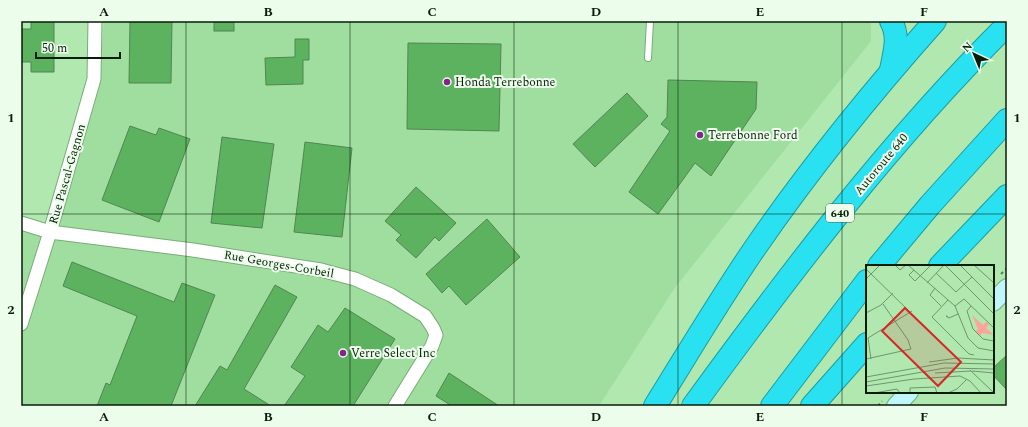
<svg xmlns="http://www.w3.org/2000/svg" width="1028" height="427" viewBox="0 0 1028 427" font-family="Spectral,serif">
<style>
.built{fill:#a0dea0}
.building{fill:#5db260;stroke:#518552}
.lines{fill:none;stroke-linecap:round;stroke-linejoin:round}
.lane-casing{stroke:#78ad78;stroke-width:8}
.street-casing{stroke:#78ad78;stroke-width:15}
.secondary-casing{stroke:#78ad78;stroke-width:20}
.highway-casing{stroke:#1d9ca0;stroke-width:24}
.path{stroke:#587e59;stroke-width:2;stroke-dasharray:3 3;stroke-linecap:butt}
.lane{stroke:#fff;stroke-width:6}
.street{stroke:#fff;stroke-width:13}
.secondary{stroke:#bff6fb;stroke-width:18}
.highway{stroke:#29e1f1;stroke-width:22}
.grid{fill:none;stroke:#081d09;stroke-width:1;stroke-opacity:0.55}
.poi-dot{fill:#85238d;stroke:#edfdec;stroke-width:1.5}
.labels{text-anchor:middle;stroke-width:4;stroke-linejoin:round;paint-order:stroke}
.shield{fill:#edfdec;stroke:#4d604d;stroke-width:1}
.shield-label{font-size:11px;font-weight:bold;fill:#081d09}
.poi-label{font-size:12px;fill:#081d09;stroke:#edfdec;text-anchor:start}
.street-label{font-size:12px;fill:#081d09;stroke:#edfdec}
.inset-road{fill:none;stroke:#6d976d;stroke-width:1}
.view{fill:#d62828;fill-opacity:0.15;stroke:#d62828;stroke-width:2}
.inset-edge{fill:none;stroke:#081d09;stroke-width:2}
.neatline{fill:none;stroke:#081d09;stroke-width:1.5}
.grid-label{font-size:13px;text-anchor:middle;font-weight:bold;fill:#081d09}
</style>
<rect width="100%" height="100%" fill="#b0e8b0"/>
<path class="built" d="M104 21H871V41L674 289 599 406H21V226L50 232 98 92Z"/>
<g class="building">
<path d="M31 21H54V72H31V62H21V29H31Z"/>
<path d="M130 21H172L171 83H129Z"/>
<rect x="214" y="21" width="20" height="10"/>
<path d="M295 39H309V60H303V84L266 85 265 58 295 57Z"/>
<path d="M408 43 501 44 499 131 407 129Z"/>
<path d="M668 80 757 82 756 109 711 176 695 163 658 214 629 192 670 131 661 124 667 117Z"/>
<path d="M627 93 648 116 595 167 573 144Z"/>
<path d="M130 126 156 135 159 128 190 139 159 222 102 200Z"/>
<path d="M222 137 274 144 262 228 211 223Z"/>
<path d="M305 142 352 148 342 237 294 232Z"/>
<path d="M416 187 456 223 439 241 435 237 416 258 396 240 401 235 385 221Z"/>
<path d="M487 219 520 257 466 305 449 286 442 293 426 274Z"/>
<path d="M72 262 174 302 182 283 215 295 171 406H97L106 383 110 385 137 316 63 286Z"/>
<path d="M275 285 297 297 244 389 271 406H195L220 366 227 370Z"/>
<path d="M345 308 395 339 353 406H284L305 376 291 367 318 325 328 332Z"/>
<path d="M1007 355V390L993 375V368Z"/>
<path d="M449 373 499 406H452L436 396Z"/>
</g>
<g class="lines">
<g class="lane-casing">
<path id="lane" d="M648 58 650 21"/>
</g>
<g class="street-casing">
<g id="street">
<path d="M21 223 50 232 193 250 321 270 355 279 391 295 425 316 433 328 436 335 432 346 395 406"/>
<path d="M21 324 50 232 94 79 95 21"/>
</g>
</g>
<g class="secondary-casing">
<g id="secondary">
<path d="M993 302 1007 288"/>
<path d="M896 406 909 392"/>
</g>
</g>
<g class="highway-casing">
<g id="highway">
<path d="M891 70C894 53 900 37 891 21"/>
<path d="M879 266 930 205 1007 120"/>
<path d="M940 266 1007 196"/>
<path d="M655 406C688 353 720 299 755 248 810 168 871 93 935 21"/>
<path d="M693 406C790 273 890 141 1007 25"/>
<path d="M772 406 867 281"/>
<path d="M812 406 867 344"/>
</g>
</g>
<g class="path">
<path d="M1001 274 1007 268"/>
<path d="M878 406 882 401"/>
</g>
<use href="#lane" class="lane"/>
<use href="#street" class="street"/>
<use href="#secondary" class="secondary"/>
<use href="#highway" class="highway"/>
</g>
<path class="grid" d="M186 21V406M350 21V406M514 21V406M678 21V406M842 21V406M21 214H1007"/>
<g class="poi-dot">
<circle cx="447" cy="82" r="4"/>
<circle cx="700" cy="135" r="4"/>
<circle cx="343" cy="353" r="4"/>
</g>
<g class="labels">
<rect class="shield" x="826" y="204" width="28" height="18" rx="3"/>
<g class="shield-label">
<text x="840" y="217">640</text>
</g>
<g class="poi-label">
<text x="455" y="86">Honda Terrebonne</text>
<text x="708" y="139">Terrebonne Ford</text>
<text x="351" y="357">Verre Select Inc</text>
</g>
<g class="street-label">
<text transform="translate(881 164) rotate(-50)" y="4">Autoroute 640</text>
<text transform="translate(67 174) rotate(-74)" y="4">Rue Pascal-Gagnon</text>
<text transform="translate(279 264) rotate(10)" y="4">Rue Georges-Corbeil</text>
</g>
</g>
<g transform="translate(866 265)">
<rect width="128" height="128" fill="#b0e8b0"/>
<path d="M106 50 117 60 120 57 123 59 120 63 128 70 116 68 114 71 109 66 112 64Z" fill="#ffa39c"/>
<path class="inset-road" d="M29 0 34 5 40 0M42 0 89 41 102 73 112 83 128 86M79 0 128 49M94 0 128 34M108 0 128 18M0 4 93 95M48 5 43 10 49 16 65 0M70 8 90 27 106 12M0 14 14 0M61 18 78 0M69 23 64 30 75 41M82 35 66 52 103 89 108 90M89 41 98 34 128 63M105 41 101 46 107 64 117 74 128 76M0 48 15 40 27 28M83 53 80 51H81L83 53 92 49M92 93 128 95M0 94 45 84 42 75 17 39M5 94 2 73 46 46M63 97 92 93M104 105 128 128M106 106 128 108M69 108 105 106M0 112 78 98 128 99M0 117 79 103 128 104M0 121 48 114 94 111 104 116 115 128M8 128 31 124 34 128M44 128V123L69 122 71 128M82 128 91 124 101 114"/>
<path class="view" d="M39 43 95 97 72 121 16 66Z"/>
<rect width="128" height="128" class="inset-edge"/>
</g>
<rect width="1028" height="427" fill="none" stroke="#edfdec" stroke-width="44"/>
<g transform="translate(974 54) rotate(316)" stroke="#edfdec" stroke-width="3" paint-order="stroke">
<path d="M0-3L7 15L0 10L-7 15Z" fill="#081d09"/>
<text y="-6" font-size="11" font-weight="bold" text-anchor="middle" fill="#081d09">N</text>
</g>
<path d="M36 52v6h84v-6" fill="none" stroke="#081d09" stroke-width="2"/>
<text x="42" y="52" font-size="12" fill="#081d09" stroke="#edfdec" stroke-width="3" paint-order="stroke">50 m</text>
<rect x="22" y="22" width="984" height="383" class="neatline"/>
<g class="grid-label">
<text x="104" y="16">A</text>
<text x="268" y="16">B</text>
<text x="432" y="16">C</text>
<text x="596" y="16">D</text>
<text x="760" y="16">E</text>
<text x="924" y="16">F</text>
<text x="11" y="122">1</text>
<text x="1017" y="122">1</text>
<text x="11" y="314">2</text>
<text x="1017" y="314">2</text>
<text x="104" y="421">A</text>
<text x="268" y="421">B</text>
<text x="432" y="421">C</text>
<text x="596" y="421">D</text>
<text x="760" y="421">E</text>
<text x="924" y="421">F</text>
</g>
</svg>
